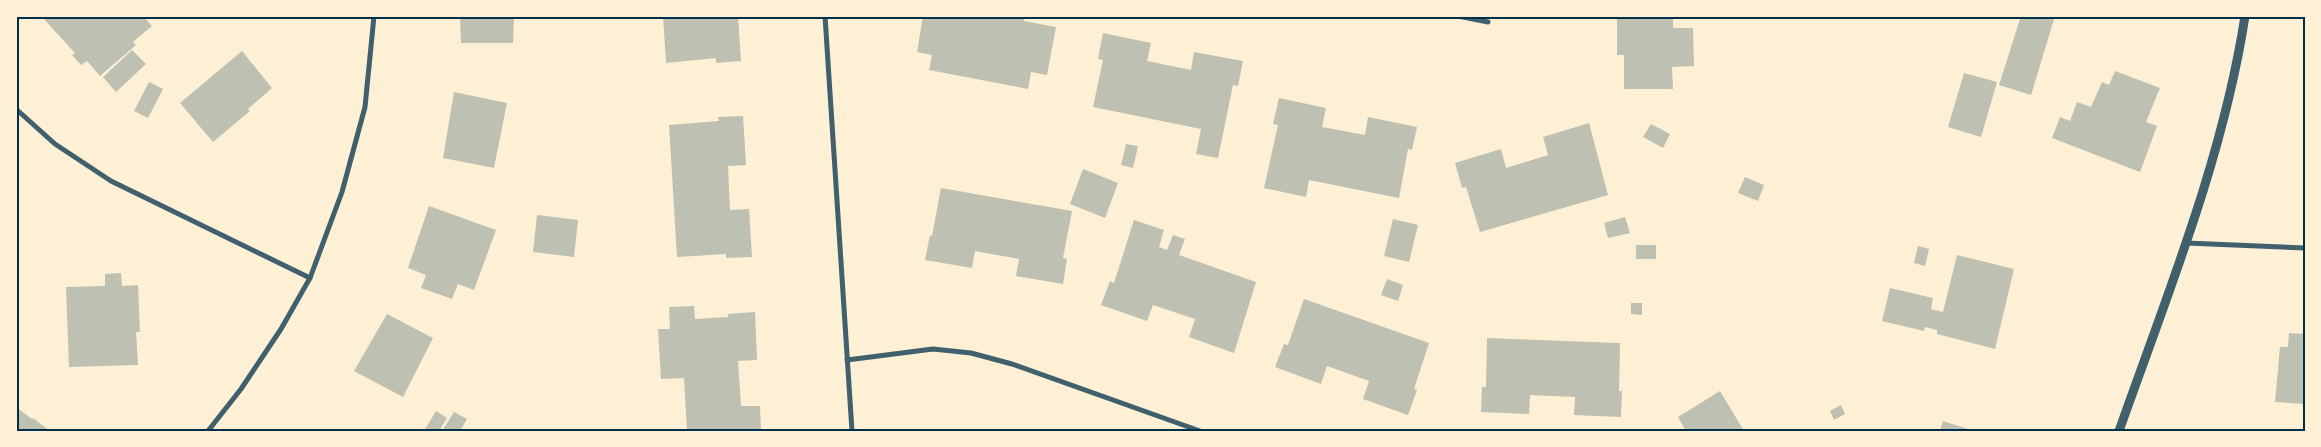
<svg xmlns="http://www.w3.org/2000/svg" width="2321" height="447" font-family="'Source Sans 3',sans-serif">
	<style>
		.building { fill: #bec0b2 }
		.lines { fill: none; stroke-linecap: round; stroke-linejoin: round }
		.minor { stroke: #3f606c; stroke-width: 5 }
		.tertiary { stroke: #3f606c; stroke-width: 9 }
		.neatline { fill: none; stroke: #003049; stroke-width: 2 }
	</style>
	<rect width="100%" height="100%" fill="#fdf0d5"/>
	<g class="building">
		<path d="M46,16H143L152,26L133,42L136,45L100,76L87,61L81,65L72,55L75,53L43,18Z"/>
		<path d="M460,16H514L513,43H461Z"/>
		<path d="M663,16H738L741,61L716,63V58L666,63Z"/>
		<path d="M923,16H1024V21L1056,27L1047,75L1031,72L1028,89L929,70L932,55L917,52Z"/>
		<path d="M1617,16H1673V28H1693L1694,66L1672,67L1673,89H1624V55H1617Z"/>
		<path d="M2021,16H2055L2031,95L1999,85Z"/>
		<path d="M1103,33L1151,43L1147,61L1191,70L1194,52L1243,61L1238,86L1233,85L1218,158L1196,154L1201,129L1093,107L1103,60L1098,59Z"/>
		<path d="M132,50L146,64L116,92L103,77Z"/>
		<path d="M242,51L272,88L248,109L250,111L213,142L180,103Z"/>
		<path d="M2115,71L2160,88L2146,122L2157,126L2140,172L2052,138L2060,117L2070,121L2077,102L2091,107L2102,82L2109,85Z"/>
		<path d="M1964,73L1997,82L1981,137L1948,127Z"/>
		<path d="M149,82L163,89L148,118L134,111Z"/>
		<path d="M454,92L507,103L494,168L443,158Z"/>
		<path d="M1279,98L1326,108L1322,127L1365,135L1368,117L1417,127L1412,150L1408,149L1399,198L1309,180L1306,197L1264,188L1278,125L1273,124Z"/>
		<path d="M743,116L746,165L728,166L730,210L749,209L752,257L726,258V254L677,257L669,125L719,121L718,117Z"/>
		<path d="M1589,123L1608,195L1480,232L1466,187L1462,188L1455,163L1501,149L1506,168L1548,155L1543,137Z"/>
		<path d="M1651,124L1670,134L1663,148L1643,137Z"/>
		<path d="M1126,144L1138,146L1133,168L1121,165Z"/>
		<path d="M1083,169L1118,183L1105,218L1070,204Z"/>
		<path d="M1745,177L1764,185L1758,201L1738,193Z"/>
		<path d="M941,188L1072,211L1063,258L1067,259L1063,284L1016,276L1019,259L975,251L972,268L925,260L930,235L932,236Z"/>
		<path d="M429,206L496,230L474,290L458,284L452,299L421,288L426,275L408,268Z"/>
		<path d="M537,215L578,220L574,257L533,252Z"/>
		<path d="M1625,217L1630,233L1608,238L1604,223Z"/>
		<path d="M1393,219L1418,225L1409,262L1384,256Z"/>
		<path d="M1134,220L1164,230L1159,247L1167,250L1173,235L1185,239L1179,255L1256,282L1234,353L1189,337L1195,319L1153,305L1147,321L1101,305L1110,281L1114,283Z"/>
		<rect x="1636" y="245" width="20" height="14"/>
		<path d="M1918,246L1929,249L1925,266L1914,263Z"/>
		<path d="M1957,255L2014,269L1995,349L1937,334V330L1925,327L1924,331L1882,321L1890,288L1933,298L1931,309L1943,312Z"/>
		<path d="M121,273L122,286L138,285L140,332H136L138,365L69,367L66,287L105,286V274Z"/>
		<path d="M1387,279L1403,285L1398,301L1381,295Z"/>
		<path d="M1304,299L1429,343L1414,389L1417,390L1408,415L1363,399L1369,381L1327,366L1321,384L1275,367L1284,344L1288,345Z"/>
		<path d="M1631,303H1642V315L1631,314Z"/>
		<path d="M694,306L695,319L728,317V314L755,312L757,360L738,361L741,406H760L761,431H687L684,378L661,379L658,329H670L669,307Z"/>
		<path d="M387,314L433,338L403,397L354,371Z"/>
		<path d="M2289,333L2305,334V404L2275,402L2280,347H2288Z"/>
		<path d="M1487,338L1620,343L1619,391H1622L1621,417L1574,415L1575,397L1530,395L1529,414L1481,412L1482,387H1486Z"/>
		<path d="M1720,391L1744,431H1686L1678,417Z"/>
		<path d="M1841,405L1845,414L1834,420L1830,411Z"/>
		<path d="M16,407L32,419L33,418L50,431H22L16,425Z"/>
		<path d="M436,411L447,418L439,431H424Z"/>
		<path d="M454,412L467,419L460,431H442Z"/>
		<path d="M1943,421L1971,430V431H1940Z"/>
	</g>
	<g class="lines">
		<g class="minor">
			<path d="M825,16L852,431"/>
			<path d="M1458,16L1488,22"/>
			<path d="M16,109L55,144L111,181L310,278"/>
			<path d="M2186,243L2305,248"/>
			<path d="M847,360L933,349L971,353L1012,364L1200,431"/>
			<path d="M208,431L241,389L281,329L310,278L342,192L365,107L374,16"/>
		</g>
		<path class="tertiary" d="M2119,431C2167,295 2223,159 2245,16"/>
	</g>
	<rect width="2321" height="447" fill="none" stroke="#fdf0d5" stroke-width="35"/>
	<rect x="18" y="18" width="2286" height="412" class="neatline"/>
</svg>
